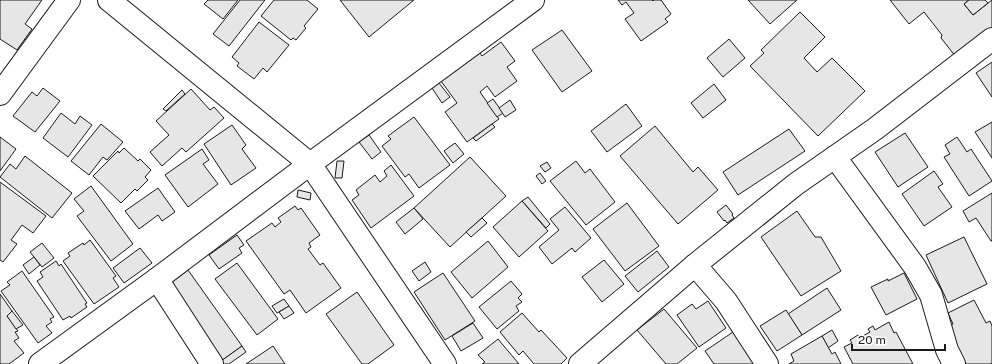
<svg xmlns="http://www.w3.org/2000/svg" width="992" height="364" font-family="'Public Sans',sans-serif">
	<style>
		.building { fill: #e6e6e6; stroke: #1a1a1a }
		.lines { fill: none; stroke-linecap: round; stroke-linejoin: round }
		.street-casing { stroke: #1a1a1a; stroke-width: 24 }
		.street { stroke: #fff; stroke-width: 22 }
	</style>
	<rect width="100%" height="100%" fill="#fff"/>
	<g class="building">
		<path d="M0,0H42L25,24L32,29L17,50L0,39Z"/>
		<path d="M208,0H238L223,19L204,4Z"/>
		<path d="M240,0H265L229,46L213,34Z"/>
		<path d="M274,0H307L318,9L304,26L306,28L296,40L293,38L291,40L261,16Z"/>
		<path d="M340,0H414L369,37Z"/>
		<path d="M618,0H652L653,1L654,0H661L671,14L665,19L668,22L641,41L625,19L634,13L626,2L622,5Z"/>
		<path d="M748,0H797L770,24Z"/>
		<path d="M890,0H969L964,4L973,15L992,0V30L956,57L941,38L942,35L924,12L909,24Z"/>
		<path d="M969,0H985L988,3L973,15L964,4Z"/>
		<path d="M800,12L825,37L804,58L817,72L832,58L865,91L818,136L750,66L764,53L761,50Z"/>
		<path d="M259,22L289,45L267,72L263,68L254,79L237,66L239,63L232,57Z"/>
		<path d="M562,30L592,71L562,92L532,50Z"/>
		<path d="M729,39L745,58L723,77L707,58Z"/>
		<path d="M501,42L515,61L507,67L517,81L495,97L487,86L480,92L499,119L467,142L445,112L457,103L441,81L480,53L482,56Z"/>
		<path d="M992,62V97L976,73Z"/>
		<path d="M439,83L450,97L442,103L432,88Z"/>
		<path d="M714,84L726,100L703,118L691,103Z"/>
		<path d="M43,88L60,101L35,132L13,116L32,92L37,96Z"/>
		<path d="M191,89L210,110L214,107L224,118L186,152L182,148L162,166L150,152L169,135L156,121Z"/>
		<path d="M182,90L185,94L166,111L163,109Z"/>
		<path d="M493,99L503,113L497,117L487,103Z"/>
		<path d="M510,100L516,110L505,117L499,108Z"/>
		<path d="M626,104L642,126L607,152L591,131Z"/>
		<path d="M61,113L75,124L80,116L92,125L68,157L43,138Z"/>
		<path d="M414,117L450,165L419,188L409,174L405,177L382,146L391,139L388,136Z"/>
		<path d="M992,122V158L975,132Z"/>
		<path d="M101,124L123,142L107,160L103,157L89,175L71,161Z"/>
		<path d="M492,124L495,127L476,141L473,138Z"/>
		<path d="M232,125L246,145L242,149L256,168L231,185L204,144Z"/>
		<path d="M655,126L693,172L698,167L718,190L678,224L620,156Z"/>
		<path d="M789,129L805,151L738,195L723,172Z"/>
		<path d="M905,133L928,167L898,187L875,152Z"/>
		<path d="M369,135L381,152L372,159L359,142Z"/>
		<path d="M0,137L16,149L0,171Z"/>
		<path d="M957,137L967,152L971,149L992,181L969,196L944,157L950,154L945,145Z"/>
		<path d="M455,143L464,154L453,163L444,151Z"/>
		<path d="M124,148L138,161L140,159L151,170L145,177L148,180L137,191L135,189L121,203L93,176L118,151L119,153Z"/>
		<path d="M202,149L209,160L203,164L218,184L188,207L165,175Z"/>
		<path d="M25,156L72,193L52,218L0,177L10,164L16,169Z"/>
		<path d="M470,157L506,196L450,247L414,208Z"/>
		<path d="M337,161H344L342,178H335Z"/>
		<path d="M576,161L585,173L590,169L615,202L586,225L550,181Z"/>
		<path d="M547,162L551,168L545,172L540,166Z"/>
		<path d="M391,165L414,196L371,228L352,200L359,195L356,190L375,175L380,182L387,176L384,171Z"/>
		<path d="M934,171L943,184L938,187L952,207L924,226L902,194Z"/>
		<path d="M540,173L546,181L542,184L536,176Z"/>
		<path d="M0,182L46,216L33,233L22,225L11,240L17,244L3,262L0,260Z"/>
		<path d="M91,186L133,244L111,261L77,216L84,211L74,199Z"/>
		<path d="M158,188L175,212L162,221L158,215L139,229L125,211Z"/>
		<path d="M298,190L311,193L310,200L297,197Z"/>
		<path d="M992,193V241H991L976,218L969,222L963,211Z"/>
		<path d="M528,197L550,224L546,228L522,201Z"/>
		<path d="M522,201L548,231L519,257L493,227Z"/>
		<path d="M627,203L659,246L625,271L593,229Z"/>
		<path d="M726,205L733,214L732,215L734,218L727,223L725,220L724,221L717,212Z"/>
		<path d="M295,206L298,210L301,208L320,235L309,243L311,247L308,249L320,265L323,263L341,288L306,313L290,290L284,294L246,241L272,223L275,227L281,222L278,218Z"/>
		<path d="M565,207L591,238L575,252L572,248L552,264L539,247L559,230L550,219Z"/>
		<path d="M414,208L423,219L405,234L396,222Z"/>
		<path d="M797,211L815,237H821L841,271L801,296L761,237Z"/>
		<path d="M482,218L487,223L471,237L466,232Z"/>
		<path d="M237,235L244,245L239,248L242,253L219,269L209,255Z"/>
		<path d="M964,237L987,284L948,303L926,255Z"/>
		<path d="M90,240L116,276L113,278L119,287L94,304L63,261L70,256L68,253L83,243L84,245Z"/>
		<path d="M488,241L508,267L472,298L451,272Z"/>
		<path d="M42,243L54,258L42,267L30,252Z"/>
		<path d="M140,248L152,263L124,283L113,268Z"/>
		<path d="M657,251L669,267L638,292L625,276Z"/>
		<path d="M34,257L40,265L29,274L23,265Z"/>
		<path d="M604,260L624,284L602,302L582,277Z"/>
		<path d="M56,261L59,266L61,264L87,303L85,304L87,307L71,318L70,316L63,320L37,281L43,277L40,272Z"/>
		<path d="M425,262L431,272L419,281L412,271Z"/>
		<path d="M237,263L278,319L257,335L215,279Z"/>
		<path d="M188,270L242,346L221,361L167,286Z"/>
		<path d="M22,271L54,317L50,319L52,322L46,326L52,333L38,343L1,291L10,285L7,282Z"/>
		<path d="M443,273L475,321L445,340L414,292Z"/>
		<path d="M904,273L917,299L886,315L871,287L888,279V281Z"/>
		<path d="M511,281L522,294L518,298L522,302L516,306L519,311L497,329L479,307Z"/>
		<path d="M827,288L841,310L802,335L788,314Z"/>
		<path d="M357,292L394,345L368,364H362L326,314Z"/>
		<path d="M0,294L12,311L7,316L18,331L15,332L19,338L14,341L24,353L9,364H0Z"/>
		<path d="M284,299L289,306L277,313L272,306Z"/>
		<path d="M974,300L986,323L990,321L992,326V363L990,364H966L947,327L953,324L948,313Z"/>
		<path d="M708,301L726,328L699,347L677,315L692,304L696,309Z"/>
		<path d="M289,306L294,313L284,319L279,312Z"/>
		<path d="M664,309L697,348L677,364H666L637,330Z"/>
		<path d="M786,310L802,335L777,351L760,326Z"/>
		<path d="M12,311L23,325L16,329L7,316Z"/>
		<path d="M522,313L539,332L541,330L567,358L561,364H534L523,351L519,355L500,332Z"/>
		<path d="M889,322L894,333L896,332L913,364H853L844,347L852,343L850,340L858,335L859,338L870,332L868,329L873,326L875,330Z"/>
		<path d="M473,323L483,338L461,351L452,336Z"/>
		<path d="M832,330L838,341L828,348L822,336Z"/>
		<path d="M733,332L755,364H714L705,351Z"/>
		<path d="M822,336L832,354L835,352L841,364H789L794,361L791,354Z"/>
		<path d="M498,339L519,364H482L485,362L478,355Z"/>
		<path d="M242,346L246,352L229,364H223L221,361Z"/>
		<path d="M273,346L285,364H246Z"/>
	</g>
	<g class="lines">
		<defs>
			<g id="street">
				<path d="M109,0L310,164L445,364"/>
				<path d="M0,94L69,0"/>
				<path d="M835,157L915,267L931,295L947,350L954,364"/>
				<path d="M695,265L726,301L767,364"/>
				<path d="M157,279L212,364"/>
				<path d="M40,364L157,279L310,164L533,0"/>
				<path d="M580,364L695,265L796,184L875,129L992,39"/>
			</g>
		</defs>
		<use href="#street" class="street-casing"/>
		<use href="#street" class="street"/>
	</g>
	<path d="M852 344v6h93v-6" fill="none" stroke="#1a1a1a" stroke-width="2"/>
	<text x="858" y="344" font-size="12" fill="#1a1a1a" stroke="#ffffff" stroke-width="3" paint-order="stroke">20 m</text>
</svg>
